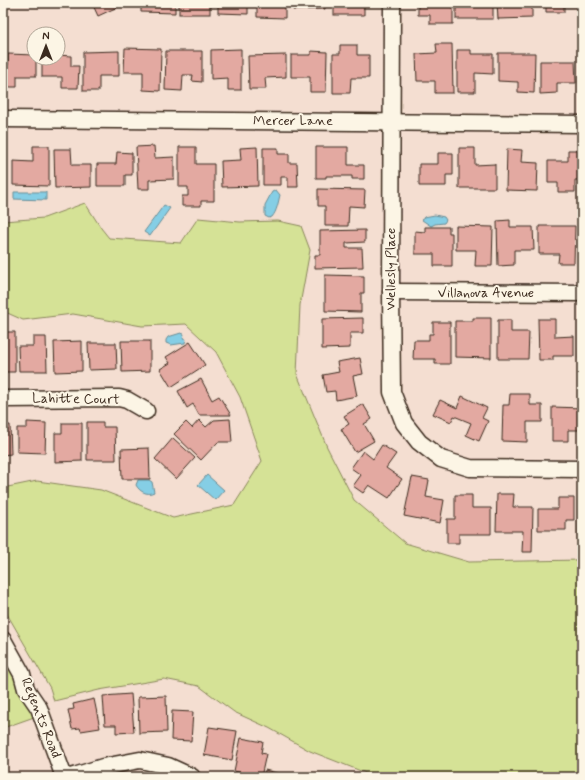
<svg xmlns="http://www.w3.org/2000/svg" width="585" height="780" font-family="Mynerve,sans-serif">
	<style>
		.green { fill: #d5e296; stroke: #88865a }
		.water { fill: #85cee5; stroke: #678c95 }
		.building { fill: #e3a9a1; stroke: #3b2a1e }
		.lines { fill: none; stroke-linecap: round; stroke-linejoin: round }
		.minor-casing { stroke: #3b2a1e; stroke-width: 19 }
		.minor { stroke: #fcf5e5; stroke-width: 16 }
		.labels { text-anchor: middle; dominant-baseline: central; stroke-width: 4; stroke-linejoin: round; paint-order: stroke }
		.street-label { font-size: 14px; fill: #3b2a1e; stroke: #fcf5e5 }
	</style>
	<rect width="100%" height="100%" fill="#f4ded1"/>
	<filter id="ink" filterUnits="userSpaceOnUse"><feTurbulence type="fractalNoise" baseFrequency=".025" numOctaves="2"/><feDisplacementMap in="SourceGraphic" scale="8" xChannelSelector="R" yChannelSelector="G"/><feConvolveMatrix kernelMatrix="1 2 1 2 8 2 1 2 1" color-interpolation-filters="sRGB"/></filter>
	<g filter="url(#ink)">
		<g class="green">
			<path d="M85,203L101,228L109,238L181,243L198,218L240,222L278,221L301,226L310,250L300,305L297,374L327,447L354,500L405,543L469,562L582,560V777H376L310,751L269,728L234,712L199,686L164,679L99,690L54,701L50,688L3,607V488L37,481L101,490L173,518L234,505L262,461L240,397L216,352L186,324L142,326L73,314L23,320L3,311V221L44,218Z"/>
			<path d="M3,656L14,674L34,717L3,728Z"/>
		</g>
		<g class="water">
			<path d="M276,190L280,195C278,203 277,211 272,217L269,218L265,216V205L272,192Z"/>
			<path d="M14,192H46V200L14,199Z"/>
			<path d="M164,205L170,208L150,236L144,232Z"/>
			<path d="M435,215L444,217L446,220L444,223L435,224L431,226L422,220L424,217Z"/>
			<path d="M181,333L184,334L183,338L186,339L185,343L171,345L166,343V340L168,337Z"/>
			<path d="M207,475L224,490L215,500L198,485Z"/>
			<path d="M138,480H149L152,482L154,492C147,496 139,491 136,485Z"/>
		</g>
		<g class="building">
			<path d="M92,3H123L124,4L98,16Z"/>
			<path d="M141,3H175V13L141,12Z"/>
			<rect x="179" y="3" width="31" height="11"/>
			<path d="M218,3H248V14L218,13Z"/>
			<path d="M257,3H285V18L257,17Z"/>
			<path d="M293,3H325V9L293,10Z"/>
			<rect x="334" y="3" width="30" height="12"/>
			<path d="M418,3H453V24H430V15H418Z"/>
			<rect x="456" y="3" width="37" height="16"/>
			<path d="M497,3H532V18L498,19Z"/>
			<path d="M546,3H577V6H564V12H546Z"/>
			<path d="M436,44H452L453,93H435V81H417L416,54L437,53Z"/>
			<path d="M340,45H357V55H369V78H351L350,93H333V54H340Z"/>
			<path d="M125,48L161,49L160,91L143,90V72H124Z"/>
			<path d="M241,49V90H228V78L211,79V50Z"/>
			<path d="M457,50H471V54H493V74L475,73V92H457Z"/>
			<path d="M119,51V76H99V91H83V52Z"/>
			<path d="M166,51H202V82L192,81L193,75H183L182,91L165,90Z"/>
			<path d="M311,51L327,52L326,92H310V77H291V55H311Z"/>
			<path d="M498,53H535L534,93L518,92V82L498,81Z"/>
			<path d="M8,54L34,55V58H36V76H17V87H3V65H8Z"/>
			<path d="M58,55L71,56V66H79L78,88H62V77H42V58H58Z"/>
			<path d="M286,55V77L265,78L266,89H249L248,56Z"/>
			<path d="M540,61H575L576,83H557V93L540,94Z"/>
			<path d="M581,61H582V94H580Z"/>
			<path d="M3,146H6L7,180H3Z"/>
			<path d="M33,146H49V186L13,185V161L33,162Z"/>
			<path d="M154,146L155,158L174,157V179L149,180V189H138L136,147Z"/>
			<path d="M179,147H196V164H214V201H201V206H182V196H188V187H179Z"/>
			<path d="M257,147L258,186L222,187L221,161L241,160L240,148Z"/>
			<path d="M316,147H348V165H364V179H352V176H326V178H316Z"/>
			<path d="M263,148H278V154H289V163H297L298,187H288V177H281V185H263Z"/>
			<path d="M459,148H475V165L495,164V188H459Z"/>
			<path d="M54,149H71L72,165H91V187L55,188Z"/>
			<path d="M507,149L522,150L521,162L538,163L537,191L506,190Z"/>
			<path d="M568,150H582V180H575V192H558V183H548V161H568Z"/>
			<path d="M117,152L132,153V175H125V186H97V164H116Z"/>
			<path d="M438,153H453V175H446V186H419V164H438Z"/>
			<path d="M318,189L365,190L364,207L349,206L348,226H325V206H318Z"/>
			<path d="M510,220V227H533L534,250H514V265L498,266L497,221Z"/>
			<path d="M456,226L493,227L492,266H475L476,250H456Z"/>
			<path d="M539,226H575L574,263H558L559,254H539Z"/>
			<path d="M425,227H449V233H452V266H434V254H415V231L425,232Z"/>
			<path d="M581,227H582V266H580Z"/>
			<path d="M365,230V242L346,243V248H362L363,267L315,268V255H320V231Z"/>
			<path d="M325,275L364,276V293H361V312L325,311Z"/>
			<path d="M363,318V333H350V348L322,349V319Z"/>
			<path d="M473,318H491V358L455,357V321H473Z"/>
			<path d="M538,319H555V337L574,336V356H553V360H539Z"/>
			<path d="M498,320H511V332H529L528,359H498Z"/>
			<path d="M433,322H450V364H435V359H413L414,340H429V334H433Z"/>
			<path d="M6,332H15V372H3V336Z"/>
			<path d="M580,334H582V359H579Z"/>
			<path d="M33,337H46L47,371H19L18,346H33Z"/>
			<path d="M82,341V371L55,372L54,342Z"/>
			<path d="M121,341H150V371L122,372Z"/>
			<path d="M190,342L205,365L171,387L160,369L170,363L166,357Z"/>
			<path d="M88,343H116L117,369L89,370Z"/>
			<path d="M360,358L363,374L353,376L357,396L336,400L335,391L326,392L323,375L339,372L337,362Z"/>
			<path d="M201,379L212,400L219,396L231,415H199L193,404L187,408L178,391Z"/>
			<path d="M510,394H530V405H542V422H527V442L502,441L503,405H509Z"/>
			<path d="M462,396L487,408L482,418L488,421L479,441L466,435L471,423L454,416L451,422L433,414L440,400L457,408Z"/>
			<path d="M363,404L372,419L364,424L374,441L355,452L341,429L349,424L344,416Z"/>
			<path d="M552,407L582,408V430H568V441H552Z"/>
			<path d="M230,419L232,442H218L201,460L174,434L186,422L192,428L199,420L206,427L214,420Z"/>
			<path d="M27,422L46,423L45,453L17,452V428H27Z"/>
			<path d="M87,422H103V427H115L116,460H87Z"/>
			<path d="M62,423H82V461L55,462V433H62Z"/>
			<path d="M3,425H10L11,454L3,455Z"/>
			<path d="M173,438L195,458L176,479L155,459Z"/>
			<path d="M382,445L396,454L386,468L402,479L389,498L369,485L363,493L353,486L361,475L351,468L363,451L373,459Z"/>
			<path d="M149,448L150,479H122L121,449Z"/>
			<path d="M412,477L429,480L426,497L444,500L440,523L404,516Z"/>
			<path d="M497,494H514L513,507H533L532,552H522L523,531H496Z"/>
			<path d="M455,495H472V508H491V534H459V543H447V519H455Z"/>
			<path d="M558,498H574V520H566V530H538V509H558Z"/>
			<path d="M579,510H582V553H578Z"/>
			<path d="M131,694L134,732L116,733V725H105L103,696Z"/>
			<path d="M166,696L167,732L139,733L138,697Z"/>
			<path d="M94,699L100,728L81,731L80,728L72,729L68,710L74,709L73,704Z"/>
			<path d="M172,711L193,712L191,741L171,740Z"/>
			<path d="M209,727L237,731L232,760L204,755Z"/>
			<path d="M241,738L263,742L261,753L266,754L261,777L234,771Z"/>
			<path d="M265,770L292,777H264Z"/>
		</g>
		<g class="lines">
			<defs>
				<g id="minor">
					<path d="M392,3L391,292L392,392L404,423L419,442L441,459L470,468L582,469"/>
					<path d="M3,119L582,124"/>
					<path d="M391,292L582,293"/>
					<path d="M3,399L119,398L127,400L146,411"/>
					<path d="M3,640L22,674L26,689L39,708L64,777"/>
					<path d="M71,777L103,767L140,760L168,766L192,777"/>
				</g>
			</defs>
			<use href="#minor" class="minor-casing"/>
			<use href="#minor" class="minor"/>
		</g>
	</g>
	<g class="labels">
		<g class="street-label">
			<text x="293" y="121">Mercer Lane</text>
			<text transform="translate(391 269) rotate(-90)">Wellesly Place</text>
			<text x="486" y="293">Villanova Avenue</text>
			<text transform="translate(76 399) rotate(1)">Lahitte Court</text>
			<text transform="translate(41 718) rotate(68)">Regents Road</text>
		</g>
	</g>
	<rect width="585" height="780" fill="none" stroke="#fcf5e5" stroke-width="16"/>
	<rect x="8" y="8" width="569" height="764" fill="none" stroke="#3b2a1e" stroke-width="1.5" filter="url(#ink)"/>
	<g transform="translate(46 46)"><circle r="19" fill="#fcf5e5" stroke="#afa495"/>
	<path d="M0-3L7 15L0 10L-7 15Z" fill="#3b2a1e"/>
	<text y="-6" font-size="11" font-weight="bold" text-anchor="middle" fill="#3b2a1e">N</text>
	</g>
</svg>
